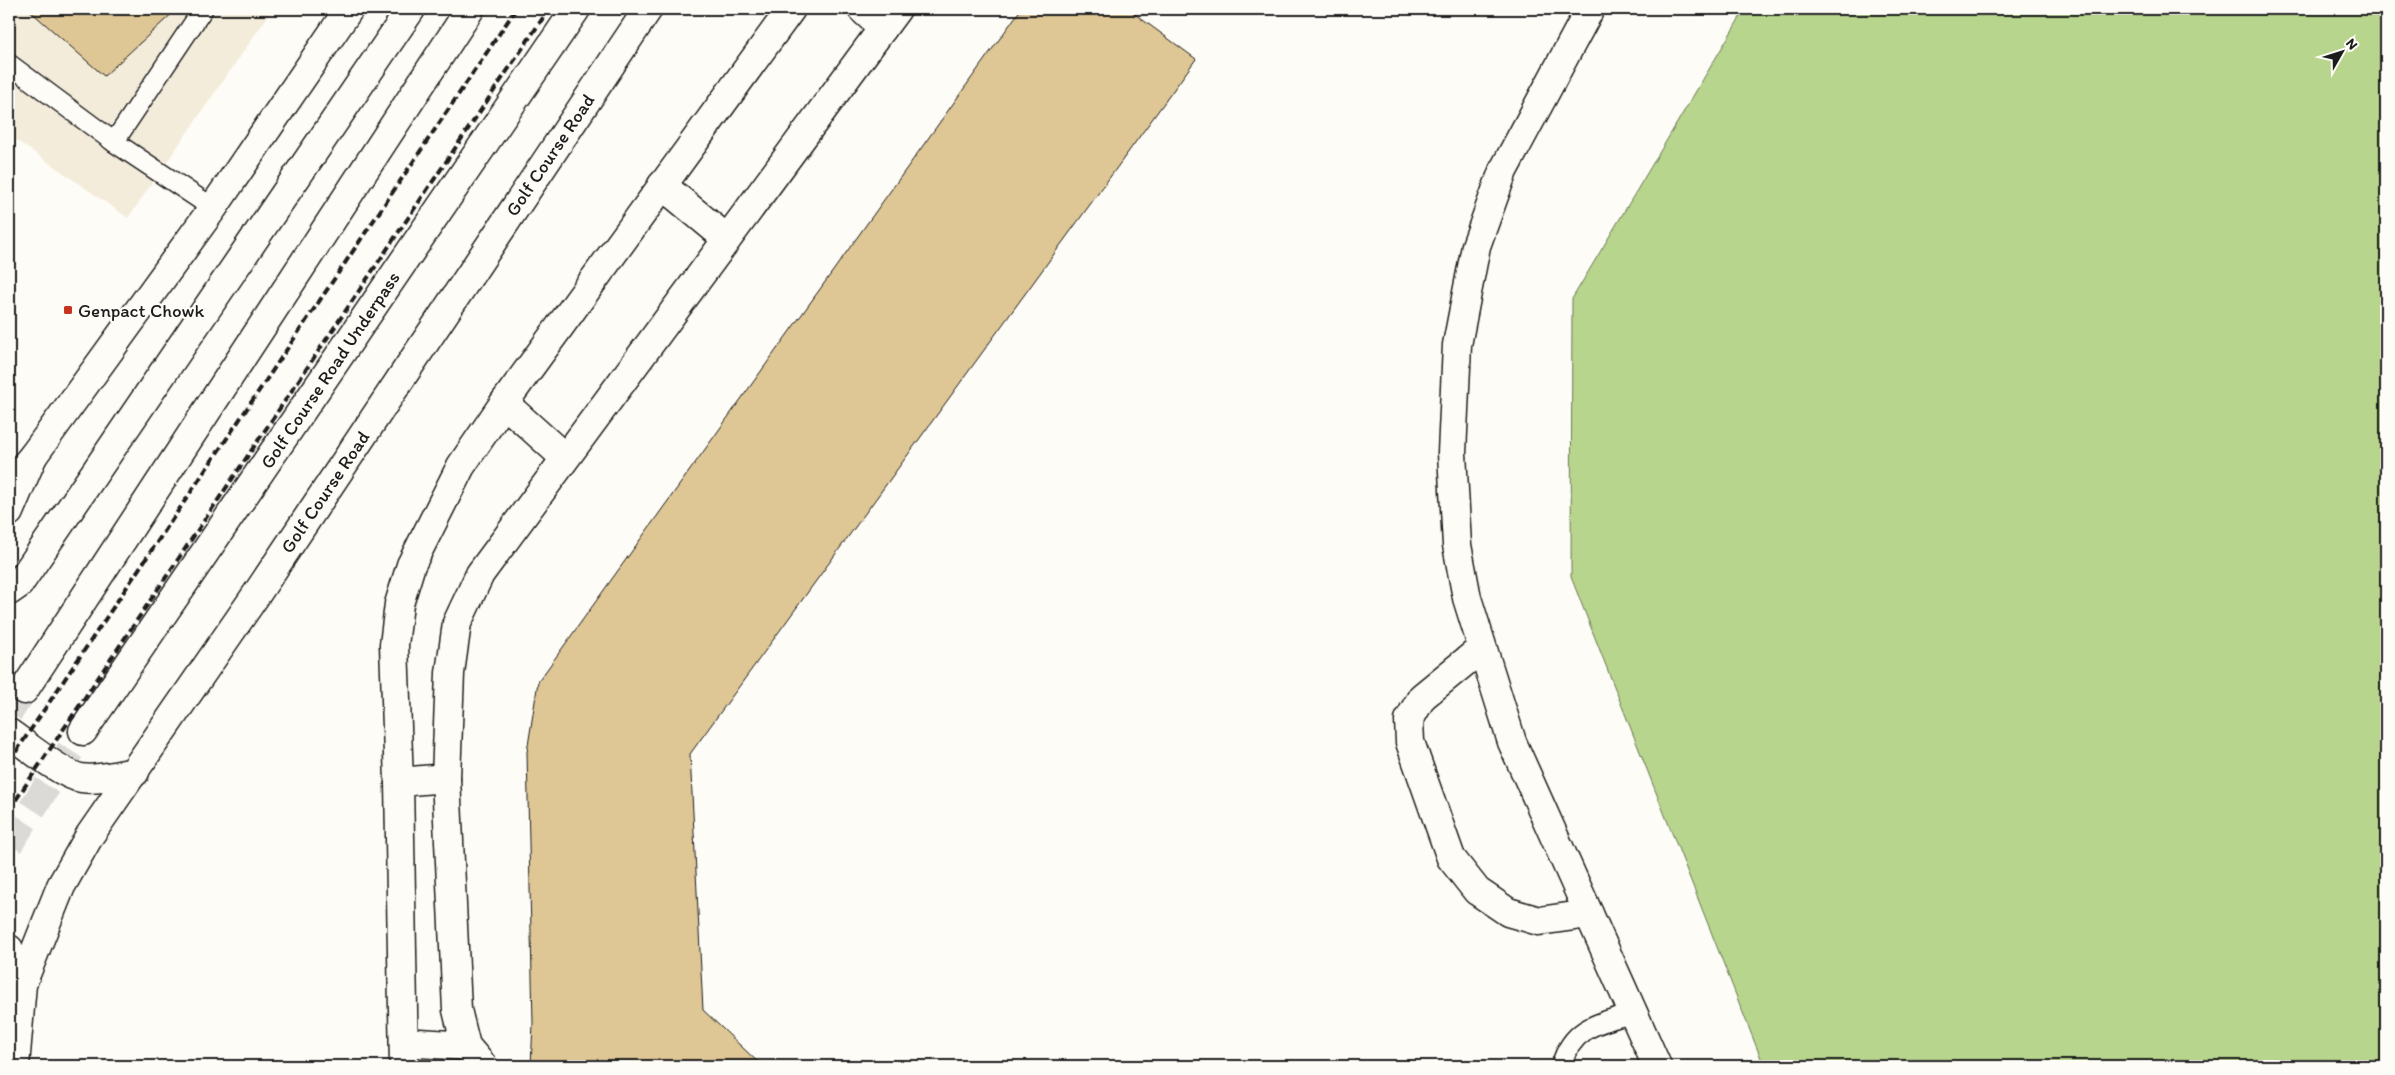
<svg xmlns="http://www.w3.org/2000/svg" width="2395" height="1075" font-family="Itim,sans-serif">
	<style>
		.built { fill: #f4ecda }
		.green { fill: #b7d58d; stroke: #6a7854 }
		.building { fill: #dec695; stroke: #1c1c1c }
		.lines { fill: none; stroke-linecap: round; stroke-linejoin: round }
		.secondary-tunnel { stroke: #dbdad6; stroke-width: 28; stroke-dasharray: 28 14; stroke-linecap: butt }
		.service-casing { stroke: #1c1c1c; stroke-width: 22 }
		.minor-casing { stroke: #1c1c1c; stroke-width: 31 }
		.tertiary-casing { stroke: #1c1c1c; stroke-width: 31 }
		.secondary-casing { stroke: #1c1c1c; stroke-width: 31 }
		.service { stroke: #fdfcf7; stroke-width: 19 }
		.minor { stroke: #fdfcf7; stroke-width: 28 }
		.tertiary { stroke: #fdfcf7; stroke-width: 28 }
		.secondary { stroke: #fdfcf7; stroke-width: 28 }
		.rail { stroke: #1c1c1c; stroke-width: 4; stroke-dasharray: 8 4; stroke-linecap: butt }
		.poi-dot { fill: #c8321e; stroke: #fdfcf7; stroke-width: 2 }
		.labels { text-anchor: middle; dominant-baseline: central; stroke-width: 4.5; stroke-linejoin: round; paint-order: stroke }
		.street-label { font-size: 19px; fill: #1c1c1c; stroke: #fdfcf7 }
		.poi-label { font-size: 19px; fill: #1c1c1c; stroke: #fdfcf7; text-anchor: start }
	</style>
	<rect width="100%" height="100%" fill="#fdfcf7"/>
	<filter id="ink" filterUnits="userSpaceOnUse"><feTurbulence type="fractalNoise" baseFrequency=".02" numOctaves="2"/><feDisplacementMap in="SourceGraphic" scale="10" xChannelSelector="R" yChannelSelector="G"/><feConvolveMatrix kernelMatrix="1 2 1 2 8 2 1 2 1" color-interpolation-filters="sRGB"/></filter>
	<g filter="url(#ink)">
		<path class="built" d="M9,9H273L128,218L9,135Z"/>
		<path class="green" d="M1745,9H2386V1066H1764L1571,577L1572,299Z"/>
		<g class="building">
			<path d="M28,9H177L104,76Z"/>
			<path d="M1021,9H1128L1196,59L690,754L703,1010L762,1066H531L533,1023L527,752L538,682Z"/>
		</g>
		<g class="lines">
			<g class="secondary-tunnel">
				<path d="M9,712L24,690"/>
				<path d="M9,844L83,731"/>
			</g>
			<defs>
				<g id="service">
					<path d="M203,9L114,142L213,208"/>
					<path d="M9,64L114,142"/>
					<path d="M1561,1066C1572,1027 1598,1023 1633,1013"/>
				</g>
				<g id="minor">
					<path d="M862,9L883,28"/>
					<path d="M1590,9L1503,171L1476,246L1457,345L1452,453L1457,545L1467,598L1512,742L1657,1066"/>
					<path d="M662,185L727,239"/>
					<path d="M504,403L565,458"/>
					<path d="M1482,648L1422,697L1409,720L1410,742L1451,858L1477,891L1508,912L1539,921L1589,914"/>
					<path d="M399,782L446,778"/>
					<path d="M404,1042L466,1046"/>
					<path d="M404,1066L399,782L394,645L399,604L411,565L461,466L504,403L791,9"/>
					<path d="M483,1066L466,1046L457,1010L446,778L450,673L457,623L480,574L897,9"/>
				</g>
				<g id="tertiary">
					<path d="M9,512L33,456L213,208L349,9"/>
					<path d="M9,733C25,744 62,775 81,778C98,781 118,775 135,772"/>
					<path d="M22,984L61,886L90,835L256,595L648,9"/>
				</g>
				<g id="secondary">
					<path d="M9,484L33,456"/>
					<path d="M9,591L19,584L411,9"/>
					<path d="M24,690L470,9"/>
					<path d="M83,731L576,9"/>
					<path d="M9,949L22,984L15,1066"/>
				</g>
			</defs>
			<use href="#service" class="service-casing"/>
			<use href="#minor" class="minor-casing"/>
			<use href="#tertiary" class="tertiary-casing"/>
			<use href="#secondary" class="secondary-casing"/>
			<use href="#service" class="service"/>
			<use href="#minor" class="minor"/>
			<use href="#tertiary" class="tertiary"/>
			<use href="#secondary" class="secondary"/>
			<g class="rail">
				<path d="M9,762L516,9"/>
				<path d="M9,810L549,9"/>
			</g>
		</g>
	</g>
	<rect class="poi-dot" x="63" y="305" width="10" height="10" rx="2.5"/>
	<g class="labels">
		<g class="street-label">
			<text transform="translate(550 155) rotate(-56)">Golf Course Road</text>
			<text transform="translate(330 370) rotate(-56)">Golf Course Road Underpass</text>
			<text transform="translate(325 492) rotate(-56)">Golf Course Road</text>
		</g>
		<g class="poi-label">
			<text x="78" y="310">Genpact Chowk</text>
		</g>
	</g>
	<rect width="2395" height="1075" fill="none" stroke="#fdfcf7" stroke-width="30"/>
	<rect x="15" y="15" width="2365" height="1045" fill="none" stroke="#1c1c1c" stroke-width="2" filter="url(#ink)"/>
	<g transform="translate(2342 52) rotate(51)" stroke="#fdfcf7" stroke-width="4" paint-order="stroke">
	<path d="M0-4L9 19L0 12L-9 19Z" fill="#1c1c1c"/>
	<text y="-8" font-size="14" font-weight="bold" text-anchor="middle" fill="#1c1c1c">N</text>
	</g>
</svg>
